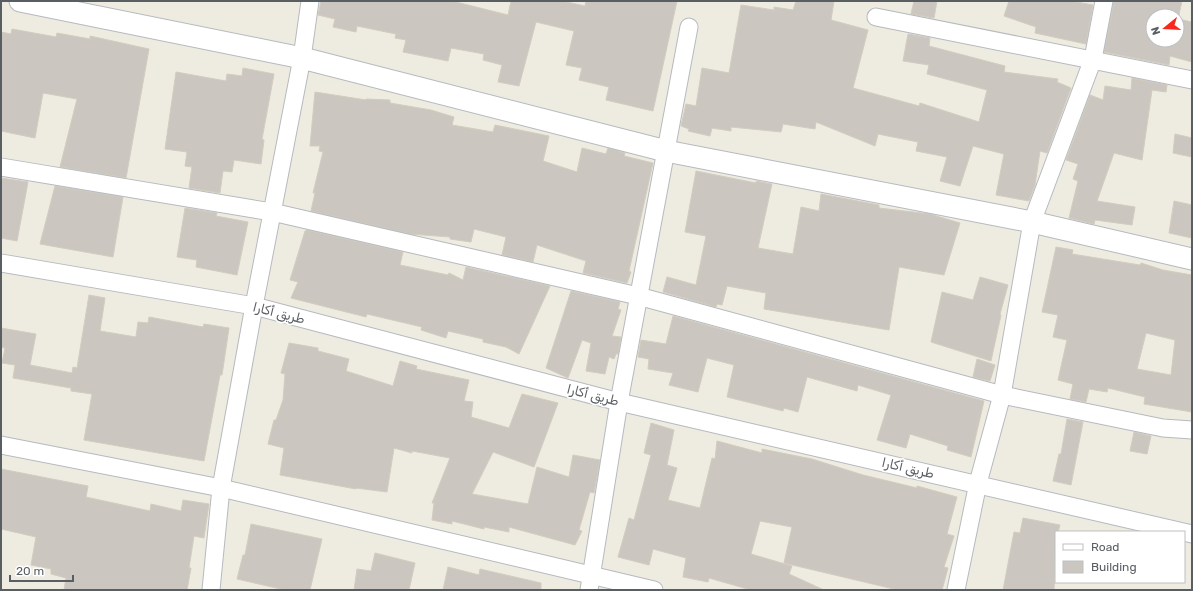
<svg xmlns="http://www.w3.org/2000/svg" width="1193" height="591" font-family="Rubik,'Noto Naskh Arabic',sans-serif">
	<style>
		.building { fill: #cbc7c0; stroke: #d3ccbf; fill-rule: evenodd }
		.lines { fill: none; stroke-linecap: round; stroke-linejoin: round }
		.minor-casing { stroke: #b6babf; stroke-width: 19 }
		.tertiary-casing { stroke: #b6babf; stroke-width: 23 }
		.minor { stroke: #fff; stroke-width: 17 }
		.tertiary { stroke: #fff; stroke-width: 21 }
		.labels { text-anchor: middle; dominant-baseline: central; stroke-width: 3.5; stroke-linejoin: round; paint-order: stroke }
		.street-label { font-size: 13px; fill: #595e63; stroke: #fff }
	</style>
	<rect width="100%" height="100%" fill="#eeebe1"/>
	<g class="building">
		<path d="M321,1H452L508,15L511,1H562L585,6L586,1H677L653,111L606,100L609,87L579,80L582,68L566,65L574,31L536,22L519,86L498,82L502,65L483,60L484,54L451,48L448,61L403,52L406,40L395,38L396,34L357,26L356,32L333,27L335,19L318,15Z"/>
		<path d="M796,1H834L831,20L868,30L853,88L919,106L920,103L979,122L987,90L927,74L929,65L903,61L908,34L930,38L929,46L1005,66L1004,72L1058,79L1057,82L1071,88L1047,153L1040,151L1035,185L1029,201L996,195L1004,154L973,146L960,186L940,181L947,157L916,151L918,142L878,134L875,146L816,122L815,129L783,124L781,132L731,127V131L712,128L710,136L688,131L689,129L681,126L686,104L696,106L702,68L729,73L741,5L774,10V7L793,10Z"/>
		<path d="M914,1H937L934,18L911,14Z"/>
		<path d="M1009,1H1071L1093,5L1086,44L1035,33L1036,27L1004,16Z"/>
		<path d="M1114,1H1182L1178,19L1192,22V62L1170,56L1169,65L1104,52ZM1153,16H1177V40H1153Z"/>
		<path d="M12,29L56,37L57,33L90,39V36L149,49L126,178L60,167L77,99L43,93L35,138L1,131V32L11,34Z"/>
		<path d="M243,68L274,74L262,139L264,140L261,164L234,160L232,172L223,171L220,193L189,188L192,167L185,166L187,152L165,149L176,72L226,81L227,74L242,76Z"/>
		<path d="M1132,78L1167,85L1166,92L1152,90L1142,160L1114,153L1097,201L1135,207L1132,225L1095,220L1094,224L1069,218L1078,181L1073,179L1078,164L1066,160L1090,95L1103,100L1105,86L1131,90Z"/>
		<path d="M315,92L366,100V99L390,100V103L431,110L454,117L452,125L493,132L495,125L549,136L543,161L577,172L582,148L606,154L608,148L625,153L624,156L653,163L629,271L631,272L627,283L583,273L586,261L537,245L533,262L502,255L506,237L474,229L471,242L450,239V237L410,234L311,211L315,193H313L323,152L319,151L320,146H310Z"/>
		<path d="M1175,134L1192,138V157L1173,153Z"/>
		<path d="M696,171L756,183V181L772,184L758,248L793,254L801,207L819,211L821,194L879,205V208L930,214L960,223L944,275L899,267L889,330L764,309L766,293L727,286L722,305L717,304L716,307L663,292L667,277L696,285L706,236L685,232Z"/>
		<path d="M1,178L28,182L17,241L1,238Z"/>
		<path d="M55,186L123,197L113,257L40,244Z"/>
		<path d="M1174,201L1192,205V238L1169,233Z"/>
		<path d="M185,208L217,213L216,216L248,222L237,275L196,267L197,260L177,257Z"/>
		<path d="M307,230L403,252L400,265L448,275L449,273L463,280L466,267L550,286L519,354L506,347L483,342V339L448,331L446,338L421,330L422,327L367,314L366,317L291,298L298,282L290,280L305,231Z"/>
		<path d="M1056,247L1073,250L1072,254L1140,265L1141,263L1163,270L1192,275V412L1144,404L1145,397L1108,388L1107,392L1089,389L1086,402L1070,399L1073,384L1058,380L1067,340L1053,337L1058,315L1042,312ZM1146,333L1175,340L1171,375L1137,369Z"/>
		<path d="M980,277L1008,285L1000,314L1001,315L991,361L931,342L942,292L973,300Z"/>
		<path d="M571,291L620,302L618,309L621,310L612,336L621,337L618,354H616L614,359L609,357L605,374L586,371L591,343L582,340L568,378L546,368Z"/>
		<path d="M89,295L105,298L100,331L136,337L138,322L148,323L149,317L203,327L204,324L229,328L222,375H220L204,461L84,440L92,394L71,391V388L13,378L15,365L2,363L5,348L1,347V328L36,334L30,365L72,373L73,367L77,368Z"/>
		<path d="M673,316L984,401L971,457L947,450L948,446L910,434L906,448L877,440L891,395L858,385L857,391L807,377L798,412L784,408L783,411L727,397L734,365L707,358L698,392L669,385L673,373L648,369L649,359L638,357L641,340L666,344Z"/>
		<path d="M289,343L318,348V351L349,359L346,371L393,386L400,361L417,366L416,369L469,380L464,401L473,402L471,417L509,428L522,394L558,403L534,467L493,452L472,494L528,504L537,467L569,477L573,455L600,460L594,493L590,492L579,530L582,531L575,545L509,527V532L484,527V529L452,521V524L432,520L434,503H432L450,458L412,451V453L394,448L387,492L356,488V489L280,475L284,448L268,444L274,420H276L283,400L285,374L281,373Z"/>
		<path d="M977,359L995,365L990,381L973,377Z"/>
		<path d="M1067,419L1083,422L1071,485L1053,481L1059,454H1061Z"/>
		<path d="M651,423L674,430L667,465L677,468L668,500L700,508L712,458L715,459L717,441L762,453V449L812,459L863,475L917,488V486L957,497L947,534L954,536L944,567L948,568L942,590H898L784,563L792,527L760,521L751,554L792,566L789,574L824,590H751L709,578L708,582L683,577L686,558L653,549L649,565L618,557L629,518L634,520L651,455L644,453Z"/>
		<path d="M1134,432L1151,436L1147,454L1130,451Z"/>
		<path d="M1,469L88,486L86,497L150,511L151,504L181,511L183,500L209,504L204,538L194,536L189,568H191L187,590H64L66,578L51,574V569L31,565L36,537L1,529Z"/>
		<path d="M1023,518L1060,525L1058,532H1056L1054,590H1003L1014,532L1020,533Z"/>
		<path d="M251,524L322,539L310,590H285L237,579L243,555H245Z"/>
		<path d="M375,553L415,563L409,590H354L357,569L371,571Z"/>
		<path d="M448,567L479,575L480,569L541,583V590H443Z"/>
	</g>
	<g class="lines">
		<defs>
			<g id="minor">
				<path d="M876,17L1192,80"/>
				<path d="M1,167L272,212L638,296L1002,395L1163,428L1192,430"/>
				<path d="M1,263L254,306L619,402L1192,534"/>
				<path d="M1,445L221,488L654,590"/>
				<path d="M211,590L221,488L254,306L302,58L310,1"/>
				<path d="M589,590L619,402L689,27"/>
				<path d="M956,590L978,483L1002,395L1032,222L1093,59L1104,1"/>
			</g>
			<path id="tertiary" d="M20,1L302,58L666,151L1032,222L1192,259"/>
		</defs>
		<use href="#minor" class="minor-casing"/>
		<use href="#tertiary" class="tertiary-casing"/>
		<use href="#minor" class="minor"/>
		<use href="#tertiary" class="tertiary"/>
	</g>
	<g class="labels">
		<g class="street-label">
			<text transform="translate(279 313) rotate(14)">طريق أكارا</text>
			<text transform="translate(593 395) rotate(14)">طريق أكارا</text>
			<text transform="translate(908 468) rotate(13)">طريق أكارا</text>
		</g>
	</g>
	<rect width="1193" height="591" fill="none" stroke="#595e63" stroke-width="4"/>
	<rect x="1055" y="531" width="130" height="52" fill="#ffffff" stroke="#bdbfc1"/>
	<rect x="1063" y="544" width="20" height="6" fill="#ffffff" stroke="#bdbfc1"/>
	<text x="1091" y="551" font-size="12" fill="#595e63">Road</text>
	<rect x="1063" y="561" width="20" height="12" fill="#cbc7c0" stroke="#bdbfc1"/>
	<text x="1091" y="571" font-size="12" fill="#595e63">Building</text>
	<g transform="translate(1165 28) rotate(252)"><circle r="19" fill="#ffffff" stroke="#bdbfc1"/>
	<path d="M0-3L7 15L0 10L-7 15Z" fill="#f72a1d"/>
	<text y="-6" font-size="11" font-weight="bold" text-anchor="middle" fill="#595e63">N</text>
	</g>
	<path d="M10 575v6h63v-6" fill="none" stroke="#595e63" stroke-width="2"/>
	<text x="16" y="575" font-size="12" fill="#595e63" stroke="#ffffff" stroke-width="3" paint-order="stroke">20 m</text>
</svg>
